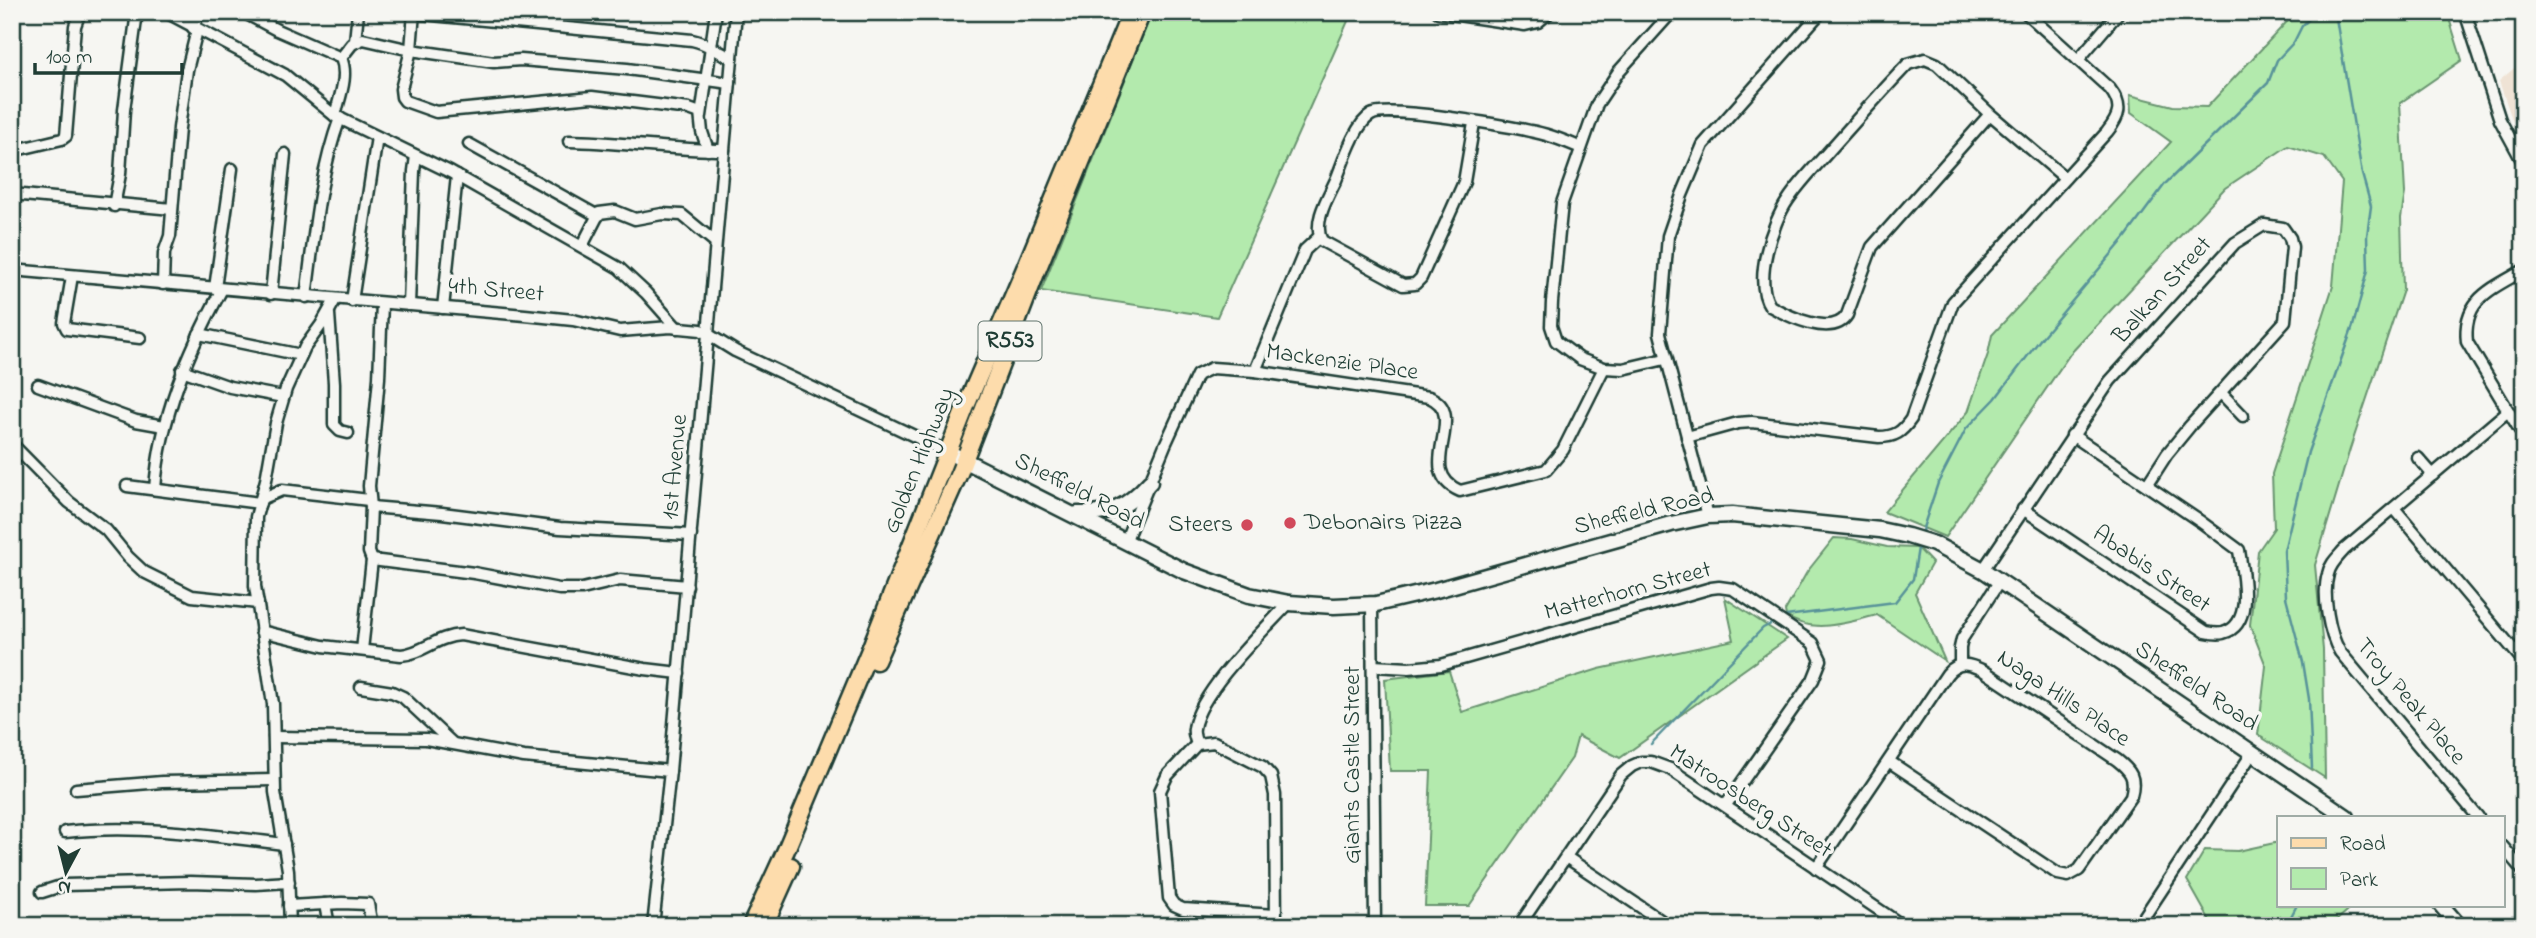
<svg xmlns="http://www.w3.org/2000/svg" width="2536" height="938" font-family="'Indie Flower',sans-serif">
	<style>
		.built { fill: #efe3d5 }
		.green { fill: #b3eaad; stroke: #699470; stroke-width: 2 }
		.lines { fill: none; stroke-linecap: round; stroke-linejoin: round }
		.stream { stroke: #589399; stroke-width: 2.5 }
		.street-casing { stroke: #1f3d34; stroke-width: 15 }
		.secondary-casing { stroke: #1f3d34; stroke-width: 19 }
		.primary-casing { stroke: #1f3d34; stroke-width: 21 }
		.street { stroke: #f6f6f2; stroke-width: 10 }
		.secondary { stroke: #f6f6f2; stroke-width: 14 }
		.primary { stroke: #fddcac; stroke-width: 16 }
		.poi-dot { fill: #d1495b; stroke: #f6f6f2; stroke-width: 2.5 }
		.labels { text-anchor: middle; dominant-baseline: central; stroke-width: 7; stroke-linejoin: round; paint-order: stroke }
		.shield { fill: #f6f6f2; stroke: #60746d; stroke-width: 2 }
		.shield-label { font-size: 23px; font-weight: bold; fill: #1f3d34 }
		.street-label { font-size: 24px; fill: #1f3d34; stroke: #f6f6f2 }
		.poi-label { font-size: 24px; fill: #1f3d34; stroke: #f6f6f2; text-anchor: start }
	</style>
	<rect width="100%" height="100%" fill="#f6f6f2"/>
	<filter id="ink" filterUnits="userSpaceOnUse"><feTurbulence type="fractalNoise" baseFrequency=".0143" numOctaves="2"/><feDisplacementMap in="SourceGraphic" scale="14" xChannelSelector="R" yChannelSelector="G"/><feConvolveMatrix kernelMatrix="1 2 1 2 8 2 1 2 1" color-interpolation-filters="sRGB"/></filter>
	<g filter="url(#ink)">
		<path class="built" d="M2524,60V140L2513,122L2499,81Z"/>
		<g class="green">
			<path d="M1152,12H1352L1217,317L1041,291Z"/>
			<path d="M2296,12H2447L2462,60L2400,103L2405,193L2401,218L2403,290L2350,449L2315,565L2323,650L2325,778L2258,735L2266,666L2250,625L2258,551L2274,528L2272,474L2333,286L2342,182L2324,157L2288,146L2225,188L2070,354L1945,537L1884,512L1968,412L1988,354L1992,335L2171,142L2131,113L2130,95L2173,106L2207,107Z"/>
			<path d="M1834,538L1852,539L1887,547L1918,548L1932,563L1915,593L1945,661L1877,615C1848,622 1813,635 1786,616L1785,611L1807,572Z"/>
			<path d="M1725,598L1787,639L1620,758L1578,736L1572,758L1469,906H1425L1431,771H1390L1385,679L1449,671L1462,712L1599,669L1734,640Z"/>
			<path d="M2279,842V905H2354L2330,926H2213L2187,880L2205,850L2238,851Z"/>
		</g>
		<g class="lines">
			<g class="stream">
				<path d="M1922,531L1938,483L1966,429L1995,399L2042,337L2125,238L2165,184L2268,83L2277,60L2294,42L2302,26L2316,12"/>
				<path d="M1786,616L1895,602L1913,579L1918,548"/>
				<path d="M1651,744L1763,628L1775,622"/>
				<path d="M2312,768L2309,699L2303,662L2286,597L2284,551L2308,452L2353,326L2368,270L2367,236L2371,206L2362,174L2335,12"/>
				<path d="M2286,926L2297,905"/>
			</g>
			<defs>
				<g id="street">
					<path d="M166,12L285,75L335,116L450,172L619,268L646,293L677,328"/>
					<path d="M243,12L277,30L341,58C349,76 339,98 335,116"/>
					<path d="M400,12L692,40C708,43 717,52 732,58"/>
					<path d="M414,12L411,50L401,89L402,97L405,101L436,112L592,97L689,109L700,113L702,132L708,150"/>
					<path d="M1438,12L1525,25L1538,22L1550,12"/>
					<path d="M1804,12L1813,20"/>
					<path d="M2465,12L2500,120L2524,164"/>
					<path d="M193,28L199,12"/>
					<path d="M355,41L358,12"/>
					<path d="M341,58L352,44L363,39L411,50L494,62L521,60L627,69L730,83"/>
					<path d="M2078,60L2119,12"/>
					<path d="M1990,114L1872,247L1847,315C1833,338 1788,316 1770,306C1753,281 1772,223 1788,200C1800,182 1815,167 1829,151C1855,122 1881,92 1908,64L1925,59L1937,64L1990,114L2065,178"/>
					<path d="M701,116L716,12"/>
					<path d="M1474,123L1464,182L1421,278L1415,284L1403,285L1322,241C1312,223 1328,197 1336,180C1343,163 1355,124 1371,115C1386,105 1507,126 1530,131C1548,134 1565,141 1581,148"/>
					<path d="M569,141C621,142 672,150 724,150"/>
					<path d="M469,144L598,216"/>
					<path d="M12,151L62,139L66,136L75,26L80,12"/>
					<path d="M12,194L172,209"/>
					<path d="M114,206L120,174L124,110L137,12"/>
					<path d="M582,246L599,213L615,211L635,219L662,214L682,215L715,242"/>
					<path d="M12,270L525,315L573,320L620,331L670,327L701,330L735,351L948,452"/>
					<path d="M2524,270C2492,289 2462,299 2467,342L2524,437"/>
					<path d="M72,276L64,323L67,329L140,338"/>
					<path d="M163,284L164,253L170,236L179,128L187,70L197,30"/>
					<path d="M215,288L232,169"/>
					<path d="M271,294L285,154"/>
					<path d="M306,297C314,237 319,175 340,118"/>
					<path d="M352,301L377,137"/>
					<path d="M409,305L414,171L416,156"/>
					<path d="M443,308L457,176"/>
					<path d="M329,314L334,383V425L340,431L348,433"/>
					<path d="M199,334L301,355"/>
					<path d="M1665,359L1623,369L1604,368L1580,359L1556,341L1551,326L1552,302L1562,203L1597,104L1619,71L1672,12"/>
					<path d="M182,370L230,387L283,397"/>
					<path d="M1255,371L1305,250L1319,237"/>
					<path d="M38,385L136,421L164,426"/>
					<path d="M2221,393L2243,416"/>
					<path d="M1687,437L1738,423L1752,422L1879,437C1895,437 1902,432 1911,419L1953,302L2107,132C2120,116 2123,106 2110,89L2025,12"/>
					<path d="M12,444L69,502L106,530L128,557L144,572L192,596L258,603"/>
					<path d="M2418,458L2433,475"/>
					<path d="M127,486L260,503"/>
					<path d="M155,489C160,417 188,352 222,289"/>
					<path d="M261,499L282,490L369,500"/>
					<path d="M371,507L442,513L560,528L691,535"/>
					<path d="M2394,508L2524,662"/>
					<path d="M2023,509L2206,632C2211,633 2218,634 2223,633C2255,625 2242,573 2239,550L2201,522L2072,435"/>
					<path d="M1708,516L1660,333L1668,236L1682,195L1703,145L1821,12"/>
					<path d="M1125,542L1165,445L1197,375L1212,368L1255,371L1429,397C1471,414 1412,471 1460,491L1546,470L1563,450L1604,368"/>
					<path d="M372,560L474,573L559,589H582L620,580L687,586"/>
					<path d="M1983,570L2110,381L2235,243L2264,225L2283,228L2290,238L2292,247L2285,321L2190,426L2167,454L2147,485"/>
					<path d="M1372,604L1375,926"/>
					<path d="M261,631L323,646L401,655C422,654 437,636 461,635L645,669L679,673"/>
					<path d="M362,650L372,560L369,552L371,507L369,486L379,378L382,303"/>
					<path d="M1960,664V648L1962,639L1999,582"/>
					<path d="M1373,666L1409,668L1441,665L1711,588L1719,587L1733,589L1813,643L1821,660L1813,680L1726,805"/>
					<path d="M361,687L392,692L403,697L452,743"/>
					<path d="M274,737L426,739L524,757L670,771"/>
					<path d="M1197,744C1195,739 1193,733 1194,728C1200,691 1263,631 1289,603"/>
					<path d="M76,789L162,782L274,780"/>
					<path d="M2478,817L2340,652C2329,634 2322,595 2328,574C2330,564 2338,557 2344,550L2508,411"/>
					<path d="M65,832C137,824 211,835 284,844"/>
					<path d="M2503,847L2524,872"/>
					<path d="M1566,857L1669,926"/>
					<path d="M1816,868L1947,674C1959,660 1970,664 1984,671L2117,760C2131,771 2136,778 2131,796L2079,870L2068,876L2058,874L1890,762"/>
					<path d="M42,892L64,885L190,882L256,884L289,882"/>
					<path d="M325,904L329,926"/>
					<path d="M289,906L342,903L368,904L372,926"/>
					<path d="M1275,915L1183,909L1174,905L1169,898L1160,791L1167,776L1197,744L1214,742L1263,767L1271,776L1275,795L1276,926"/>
					<path d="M290,926L288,870L275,792L273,704L255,586L256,517L266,480L276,423L286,389L305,347L321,325L335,300"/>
					<path d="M464,926L467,923L490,926"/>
					<path d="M617,926V923"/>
					<path d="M653,926L670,771L736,12"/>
					<path d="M1519,926L1621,775L1632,766L1641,762H1651L1670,769L1903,926"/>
					<path d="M2138,926L2253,752"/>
				</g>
				<g id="secondary">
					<path d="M948,452L1184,571L1249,595L1289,603L1334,606L1376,604L1436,590L1671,524L1708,516L1732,515L1880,530L1908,536L1934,544L1983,570L2347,817"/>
					<path d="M1077,514C1112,515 1126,508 1150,482"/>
					<path d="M2441,905L2459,926"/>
				</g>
				<g id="primary">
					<path d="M876,661L960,471L1036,273L1142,12"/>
					<path d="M751,926L786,850L869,652L966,406L1024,271L1131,12"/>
					<path d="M764,926L791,866"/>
				</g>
			</defs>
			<use href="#street" class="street-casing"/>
			<use href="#secondary" class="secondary-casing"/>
			<use href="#primary" class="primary-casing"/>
			<use href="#street" class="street"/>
			<use href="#secondary" class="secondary"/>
			<use href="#primary" class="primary"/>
		</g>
	</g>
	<g class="poi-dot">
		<circle cx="1290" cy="523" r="7"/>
		<circle cx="1247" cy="525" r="7"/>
	</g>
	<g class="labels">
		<rect class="shield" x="978.5" y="321.5" width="63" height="39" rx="5"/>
		<g class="shield-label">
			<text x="1010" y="341">R553</text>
		</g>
		<g class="street-label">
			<text transform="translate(496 291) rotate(5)">4th Street</text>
			<text transform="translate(2163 291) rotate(-48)">Balkan Street</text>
			<text transform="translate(1342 363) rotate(8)">Mackenzie Place</text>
			<text transform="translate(920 461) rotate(-68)">Golden Highway</text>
			<text transform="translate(676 467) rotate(-85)">1st Avenue</text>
			<text transform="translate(1079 492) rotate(27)">Sheffield Road</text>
			<text transform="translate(1644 512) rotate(-13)">Sheffield Road</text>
			<text transform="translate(2151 570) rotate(34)">Ababis Street</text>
			<text transform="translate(1628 592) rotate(-15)">Matterhorn Street</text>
			<text transform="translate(2196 687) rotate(34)">Sheffield Road</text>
			<text transform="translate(2063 699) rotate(34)">Naga Hills Place</text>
			<text transform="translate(2410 702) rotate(50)">Troy Peak Place</text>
			<text transform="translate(1353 765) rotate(-90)">Giants Castle Street</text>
			<text transform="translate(1750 802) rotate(33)">Matroosberg Street</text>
		</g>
		<g class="poi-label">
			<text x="1304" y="523">Debonairs Pizza</text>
			<text x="1233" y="525" text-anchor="end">Steers</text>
		</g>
	</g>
	<rect width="2536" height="938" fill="none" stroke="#f6f6f2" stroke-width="42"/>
	<rect x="21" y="21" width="2494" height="896" fill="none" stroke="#1f3d34" stroke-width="2.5" filter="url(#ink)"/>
	<rect x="2277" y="816" width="228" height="91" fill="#f6f6f2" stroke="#a0aca6" stroke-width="2"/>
	<rect x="2291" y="838" width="35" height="10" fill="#fddcac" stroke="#a0aca6" stroke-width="2"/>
	<text x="2340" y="850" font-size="21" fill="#1f3d34">Road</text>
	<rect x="2291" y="868" width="35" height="21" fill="#b3eaad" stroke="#a0aca6" stroke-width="2"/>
	<text x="2340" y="886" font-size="21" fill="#1f3d34">Park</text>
	<g transform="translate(66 872) rotate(187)" stroke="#f6f6f2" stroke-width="5" paint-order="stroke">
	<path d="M0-5L12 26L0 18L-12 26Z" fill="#1f3d34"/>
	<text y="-10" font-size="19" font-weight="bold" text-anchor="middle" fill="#1f3d34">N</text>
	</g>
	<path d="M35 63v10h147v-10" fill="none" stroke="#1f3d34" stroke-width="3.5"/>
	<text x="46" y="63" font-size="21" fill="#1f3d34" stroke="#f6f6f2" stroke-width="5" paint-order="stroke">100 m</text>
</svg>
